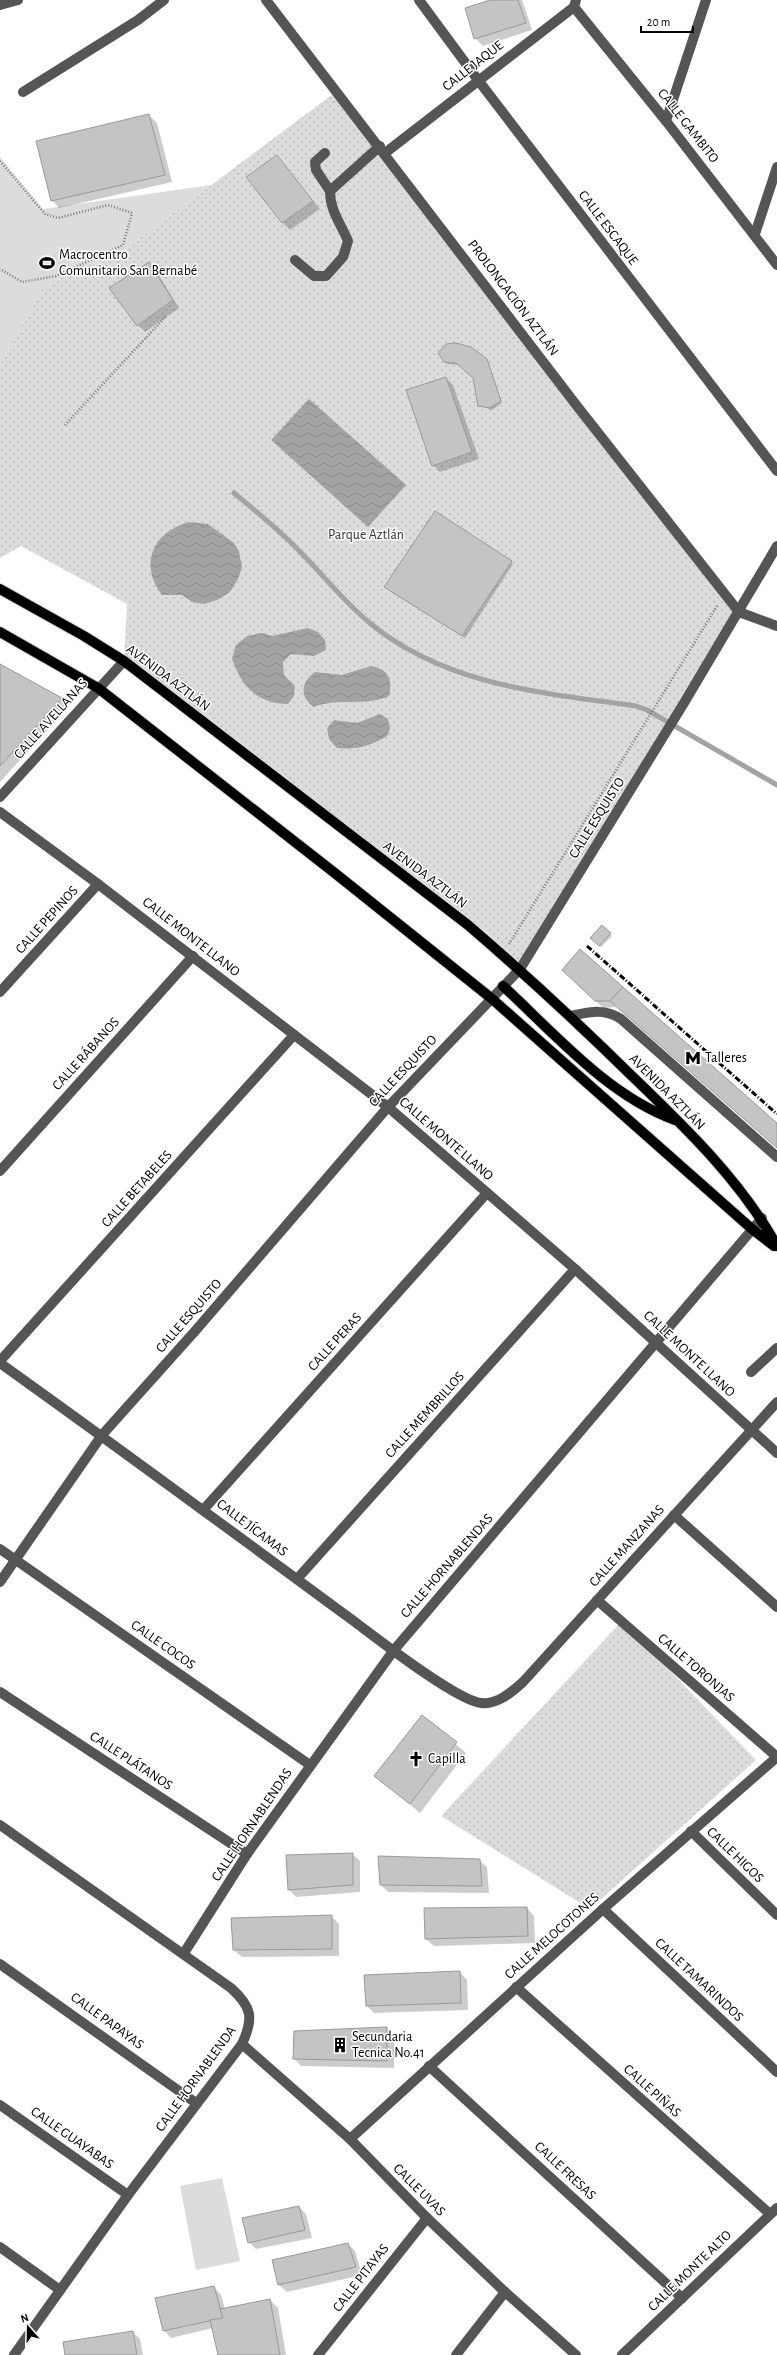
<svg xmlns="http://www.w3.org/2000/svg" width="777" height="2355" font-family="'Alegreya Sans',sans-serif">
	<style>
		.grass { fill: #dcdcdc }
		.park { fill: url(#park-dots) }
		.water { fill: url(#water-waves) }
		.shadow { fill: #0003 }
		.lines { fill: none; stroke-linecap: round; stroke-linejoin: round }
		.stream { stroke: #a3a3a3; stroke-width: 5 }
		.building { fill: #c4c4c4; stroke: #999 }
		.major-casing { stroke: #dbdbdb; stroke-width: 12 }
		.path { stroke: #777; stroke-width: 2.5; stroke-dasharray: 1 2; stroke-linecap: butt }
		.minor { stroke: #555; stroke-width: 10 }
		.major { stroke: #000; stroke-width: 10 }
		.rail { stroke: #000; stroke-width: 3; stroke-dasharray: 6 2 1 2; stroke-linecap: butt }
		.labels { text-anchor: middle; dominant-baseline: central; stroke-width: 3; stroke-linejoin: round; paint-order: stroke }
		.street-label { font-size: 14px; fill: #000; stroke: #fff }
		.poi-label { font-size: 14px; fill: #000; stroke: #fff; text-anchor: start }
		.park-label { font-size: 14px; fill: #333; stroke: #fff }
	</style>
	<defs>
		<pattern id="park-dots" width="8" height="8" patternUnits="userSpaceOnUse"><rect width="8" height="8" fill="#dcdcdc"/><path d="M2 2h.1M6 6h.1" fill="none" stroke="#bbb" stroke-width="1.8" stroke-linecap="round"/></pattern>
		<pattern id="water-waves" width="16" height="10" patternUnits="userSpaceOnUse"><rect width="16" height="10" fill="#a3a3a3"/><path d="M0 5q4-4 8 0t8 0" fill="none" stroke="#8b8b8b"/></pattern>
	</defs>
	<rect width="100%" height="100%" fill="#fff"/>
	<g class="grass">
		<path d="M0,157L43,209L211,185L111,260L79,266L41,290L0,365Z"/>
		<path d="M222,2178L240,2261L196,2270L180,2186Z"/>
	</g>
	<g class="park">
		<path d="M337,91L739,612L520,969L124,661L127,604L21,546L0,558V365L41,290L79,266L111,260Z"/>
		<path d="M622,1621L756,1760L590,1909L441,1816Z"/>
	</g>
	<g class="water">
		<path d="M309,399L406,485L368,527L271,440Z"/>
		<path d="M189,522L208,524L234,543L239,552L242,567L238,579L230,592L217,600L204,604L192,602L182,595H162C139,565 152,532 189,522Z"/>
		<path d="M308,628L318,632L325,640L326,650L314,656L291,654L283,662L284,675L295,686L294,696L288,704C257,703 242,687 232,659L236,645L247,636L262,633L272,636Z"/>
		<path d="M371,666C388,669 393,679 389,696C365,707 338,697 314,707C299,696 301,682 315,672L342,675Z"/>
		<path d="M380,714L388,719L390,729L387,736C370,746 357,750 337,748L329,739L327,728L334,720L357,723Z"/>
	</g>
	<g class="shadow">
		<path d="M493,0H522L532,30L483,46L475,38Z"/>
		<path d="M149,115L157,123L172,182L59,208L52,200Z"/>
		<path d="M276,156L320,209L290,230L282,222Z"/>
		<path d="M148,264L156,271L179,308L145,332L138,325Z"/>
		<path d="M487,360L502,403L492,410L479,405L474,378L459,365L447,364L444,362Z"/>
		<path d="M446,378L453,385L479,459L440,472L433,465Z"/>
		<path d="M511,562L513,564L465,638L387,589Z"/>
		<path d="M0,665L62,699L69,706L0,782Z"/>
		<path d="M602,926L612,936L601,947L591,938Z"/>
		<path d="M580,951L777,1124V1147L618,1007L603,1008L570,977Z"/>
		<path d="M422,1716L466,1753L420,1813L376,1776Z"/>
		<path d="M352,1854L360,1861V1892L296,1897L289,1889Z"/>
		<path d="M479,1860L487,1867L489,1893L388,1892L381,1885Z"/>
		<path d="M527,1908L534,1916L535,1943L434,1946L426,1939Z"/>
		<path d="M331,1916L339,1924V1956L242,1957L234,1950Z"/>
		<path d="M460,1972L467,1980L468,2010L374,2013L367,2006Z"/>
		<path d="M387,2028L394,2035V2068L301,2066L294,2058Z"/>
		<path d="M299,2207L306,2214L312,2238L256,2249L249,2242Z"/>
		<path d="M348,2244L355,2251L362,2275L287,2292L279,2285L273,2261Z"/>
		<path d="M214,2287L221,2295L225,2309L270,2300L278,2308L286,2355H219L213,2328L171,2338L164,2330Z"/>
		<path d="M133,2332L140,2339L143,2355H66Z"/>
	</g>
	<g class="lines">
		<path class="stream" d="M234,493C251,507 268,521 284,536C315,564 339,598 371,624C447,686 544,693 636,706L647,710L777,785"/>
	</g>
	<g class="building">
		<path d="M490,0H518L526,23L474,39L465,8Z"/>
		<path d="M149,114L165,175L51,201L36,141Z"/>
		<path d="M277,155L313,201L282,223L246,177Z"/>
		<path d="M149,262L173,300L137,326L109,288Z"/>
		<path d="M456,343L471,347L487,359L501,401L490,408L478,406L473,378L456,363L444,362L438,353L446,344Z"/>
		<path d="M446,377L472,452L432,466L406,390Z"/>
		<path d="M435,511L512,561L462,636L384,587Z"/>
		<path d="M0,664L62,698L0,766Z"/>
		<path d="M602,925L611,933L599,946L590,938Z"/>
		<path d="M580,949L623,987L610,1001H595L562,970Z"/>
		<path d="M623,987L777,1123V1148L610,1001Z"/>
		<path d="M422,1715L457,1742L410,1804L374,1776Z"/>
		<path d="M353,1853V1885L288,1890L286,1855Z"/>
		<path d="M378,1856L480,1859L482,1886L380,1885Z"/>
		<path d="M527,1907L528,1936L425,1939L424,1908Z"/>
		<path d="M332,1915V1949L233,1950L231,1918Z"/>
		<path d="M460,1971L461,2003L366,2006L364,1975Z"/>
		<path d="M387,2027V2061L293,2059L294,2031Z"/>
		<path d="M299,2206L305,2230L248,2243L242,2218Z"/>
		<path d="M348,2243L356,2267L278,2285L272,2260Z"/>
		<path d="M214,2286L223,2318L163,2331L155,2298Z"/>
		<path d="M270,2299L280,2355H218L210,2320L223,2318L220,2309Z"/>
		<path d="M133,2331L137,2355H65L63,2342Z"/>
	</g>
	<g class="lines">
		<defs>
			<g id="major">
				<path d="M0,589L84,636L124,661L468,925C525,974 579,1024 633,1077C686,1128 741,1181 777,1246"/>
				<path d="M0,632L98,688L336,874L491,998L752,1229L774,1246"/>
				<path d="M503,986C554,1033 608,1096 675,1120"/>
			</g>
		</defs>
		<use href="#major" class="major-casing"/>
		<g class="path">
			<path d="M0,161L45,214L58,218L108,205L132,213L123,245L56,276L22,282L0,269"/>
			<path d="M65,425L166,316"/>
			<path d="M509,944L717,606"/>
		</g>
		<g class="minor">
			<path d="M266,0L577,406L739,612L777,626"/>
			<path d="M419,0L478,80L777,471"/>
			<path d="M0,5L18,0"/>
			<path d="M574,7L666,121L777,265"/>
			<path d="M23,92L138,20L164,0"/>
			<path d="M666,121L706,0"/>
			<path d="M325,153L315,162L316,170L330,191"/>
			<path d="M385,153L574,7L576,0"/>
			<path d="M755,234L777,167"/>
			<path d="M295,260L314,276H326L343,257L348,241C341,224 330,211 330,191L380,146"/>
			<path d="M0,797L124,661"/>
			<path d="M0,812L98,884L388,1107L575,1269L777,1453"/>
			<path d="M0,992L98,884"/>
			<path d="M571,1016C590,1012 604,1008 621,1019L777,1157"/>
			<path d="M0,1171L193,956"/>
			<path d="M0,1361L294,1035"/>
			<path d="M0,1363C119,1448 237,1535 355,1622C379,1640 456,1700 481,1703C497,1705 512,1692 523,1682L777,1402"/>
			<path d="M751,1372L777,1348"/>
			<path d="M204,1509L487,1193"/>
			<path d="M674,1515L777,1607"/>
			<path d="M0,1549L310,1765"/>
			<path d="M297,1579L575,1269"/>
			<path d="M0,1582L102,1435L196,1330L388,1107L520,969L684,703L777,546"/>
			<path d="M597,1600L777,1757"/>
			<path d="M0,1692L247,1854"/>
			<path d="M0,1825L231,1988C252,2007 254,2018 242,2044L128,2195L14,2355"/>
			<path d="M691,1831L777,1915"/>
			<path d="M603,1909L777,2072"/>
			<path d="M184,1953L247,1854L394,1650L762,1218"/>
			<path d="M0,1964L196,2103"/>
			<path d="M516,1987L770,2214"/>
			<path d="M242,2044L350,2139L427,2218L505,2292L576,2355"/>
			<path d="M429,2066L682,2298"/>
			<path d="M0,2105L128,2195"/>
			<path d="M350,2139L603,1909L777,1757"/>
			<path d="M0,2247L60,2290"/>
			<path d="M318,2355L427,2218"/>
			<path d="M456,2355L505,2292"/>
			<path d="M622,2355L777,2208"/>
		</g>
		<use href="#major" class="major"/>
		<path class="rail" d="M587,946L777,1114"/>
	</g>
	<defs>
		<symbol id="stadium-bare" viewBox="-9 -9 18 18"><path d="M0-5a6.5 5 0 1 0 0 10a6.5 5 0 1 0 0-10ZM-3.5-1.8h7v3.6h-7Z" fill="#000" stroke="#fff" stroke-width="2.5" paint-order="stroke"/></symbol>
		<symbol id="metro-bare" viewBox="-9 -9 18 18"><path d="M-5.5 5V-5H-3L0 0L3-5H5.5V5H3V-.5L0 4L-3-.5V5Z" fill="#000" stroke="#fff" stroke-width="2.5" paint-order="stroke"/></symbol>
		<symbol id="church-bare" viewBox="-9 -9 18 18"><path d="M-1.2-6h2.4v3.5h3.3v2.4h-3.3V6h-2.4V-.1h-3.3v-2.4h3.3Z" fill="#000" stroke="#fff" stroke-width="2.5" paint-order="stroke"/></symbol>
		<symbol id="building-bare" viewBox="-9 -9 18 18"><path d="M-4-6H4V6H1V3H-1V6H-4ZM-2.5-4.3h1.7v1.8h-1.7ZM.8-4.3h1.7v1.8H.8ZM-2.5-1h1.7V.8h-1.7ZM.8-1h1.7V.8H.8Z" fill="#000" stroke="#fff" stroke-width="2.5" paint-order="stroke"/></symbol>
	</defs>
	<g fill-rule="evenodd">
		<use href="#stadium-bare" x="36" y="252" width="22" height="22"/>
		<use href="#metro-bare" x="682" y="1047" width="22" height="22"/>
		<use href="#church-bare" x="405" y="1748" width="22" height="22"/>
		<use href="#building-bare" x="329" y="2034" width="22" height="22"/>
	</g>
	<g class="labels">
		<g class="street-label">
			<text transform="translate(473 66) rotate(-38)">CALLE JAQUE</text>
			<text transform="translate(688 126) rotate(52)">CALLE GAMBITO</text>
			<text transform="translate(608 228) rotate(53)">CALLE ESCAQUE</text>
			<text transform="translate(513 298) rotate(53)">PROLONGACIÓN AZTLÁN</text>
			<text transform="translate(168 678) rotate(37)">AVENIDA AZTLÁN</text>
			<text transform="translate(51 719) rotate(-48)">CALLE AVELLANAS</text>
			<text transform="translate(597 818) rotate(-58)">CALLE ESQUISTO</text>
			<text transform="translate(425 875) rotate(37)">AVENIDA AZTLÁN</text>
			<text transform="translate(47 920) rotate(-48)">CALLE PEPINOS</text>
			<text transform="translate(191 937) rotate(38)">CALLE MONTE LLANO</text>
			<text transform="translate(86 1054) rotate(-48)">CALLE RÁBANOS</text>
			<text transform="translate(403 1071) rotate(-47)">CALLE ESQUISTO</text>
			<text transform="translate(667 1092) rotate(45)">AVENIDA AZTLÁN</text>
			<text transform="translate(446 1139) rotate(41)">CALLE MONTE LLANO</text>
			<text transform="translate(137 1189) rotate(-48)">CALLE BETABELES</text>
			<text transform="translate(189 1316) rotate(-49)">CALLE ESQUISTO</text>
			<text transform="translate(335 1342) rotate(-48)">CALLE PERAS</text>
			<text transform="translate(689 1354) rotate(43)">CALLE MONTE LLANO</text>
			<text transform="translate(425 1415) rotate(-48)">CALLE MEMBRILLOS</text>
			<text transform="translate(252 1528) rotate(37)">CALLE JÍCAMAS</text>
			<text transform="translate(627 1546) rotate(-48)">CALLE MANZANAS</text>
			<text transform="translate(447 1566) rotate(-49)">CALLE HORNABLENDAS</text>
			<text transform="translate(163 1645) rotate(35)">CALLE COCOS</text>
			<text transform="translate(696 1668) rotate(41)">CALLE TORONJAS</text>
			<text transform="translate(131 1761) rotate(33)">CALLE PLÁTANOS</text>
			<text transform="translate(252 1825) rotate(-56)">CALLE HORNABLENDAS</text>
			<text transform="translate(735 1855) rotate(44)">CALLE HIGOS</text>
			<text transform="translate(552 1936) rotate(-42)">CALLE MELOCOTONES</text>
			<text transform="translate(699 1980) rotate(43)">CALLE TAMARINDOS</text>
			<text transform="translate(107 2021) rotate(36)">CALLE PAPAYAS</text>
			<text transform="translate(196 2079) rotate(-54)">CALLE HORNABLENDA</text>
			<text transform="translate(652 2091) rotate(42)">CALLE PIÑAS</text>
			<text transform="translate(72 2138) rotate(35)">CALLE GUAYABAS</text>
			<text transform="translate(565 2171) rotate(43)">CALLE FRESAS</text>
			<text transform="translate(419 2190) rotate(45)">CALLE UVAS</text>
			<text transform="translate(690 2271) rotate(-44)">CALLE MONTE ALTO</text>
			<text transform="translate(361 2278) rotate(-52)">CALLE PITAYAS</text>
		</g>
		<g class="poi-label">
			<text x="59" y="255">Macrocentro<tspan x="59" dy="16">Comunitario San Bernabé</tspan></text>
			<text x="705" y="1058">Talleres</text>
			<text x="428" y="1759">Capilla</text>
			<text x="352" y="2037">Secundaria<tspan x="352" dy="16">Tecnica No.41</tspan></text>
		</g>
		<g class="park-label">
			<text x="366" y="535">Parque Aztlán</text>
		</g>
	</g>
	<g transform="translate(28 2327) rotate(340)" stroke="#ffffff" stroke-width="3" paint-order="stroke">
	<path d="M0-3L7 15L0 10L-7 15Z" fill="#000000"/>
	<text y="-6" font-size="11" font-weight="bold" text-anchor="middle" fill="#000000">N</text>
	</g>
	<path d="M641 26v6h52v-6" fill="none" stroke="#000000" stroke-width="2"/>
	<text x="647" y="26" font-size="12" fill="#000000" stroke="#ffffff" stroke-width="3" paint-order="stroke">20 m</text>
</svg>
